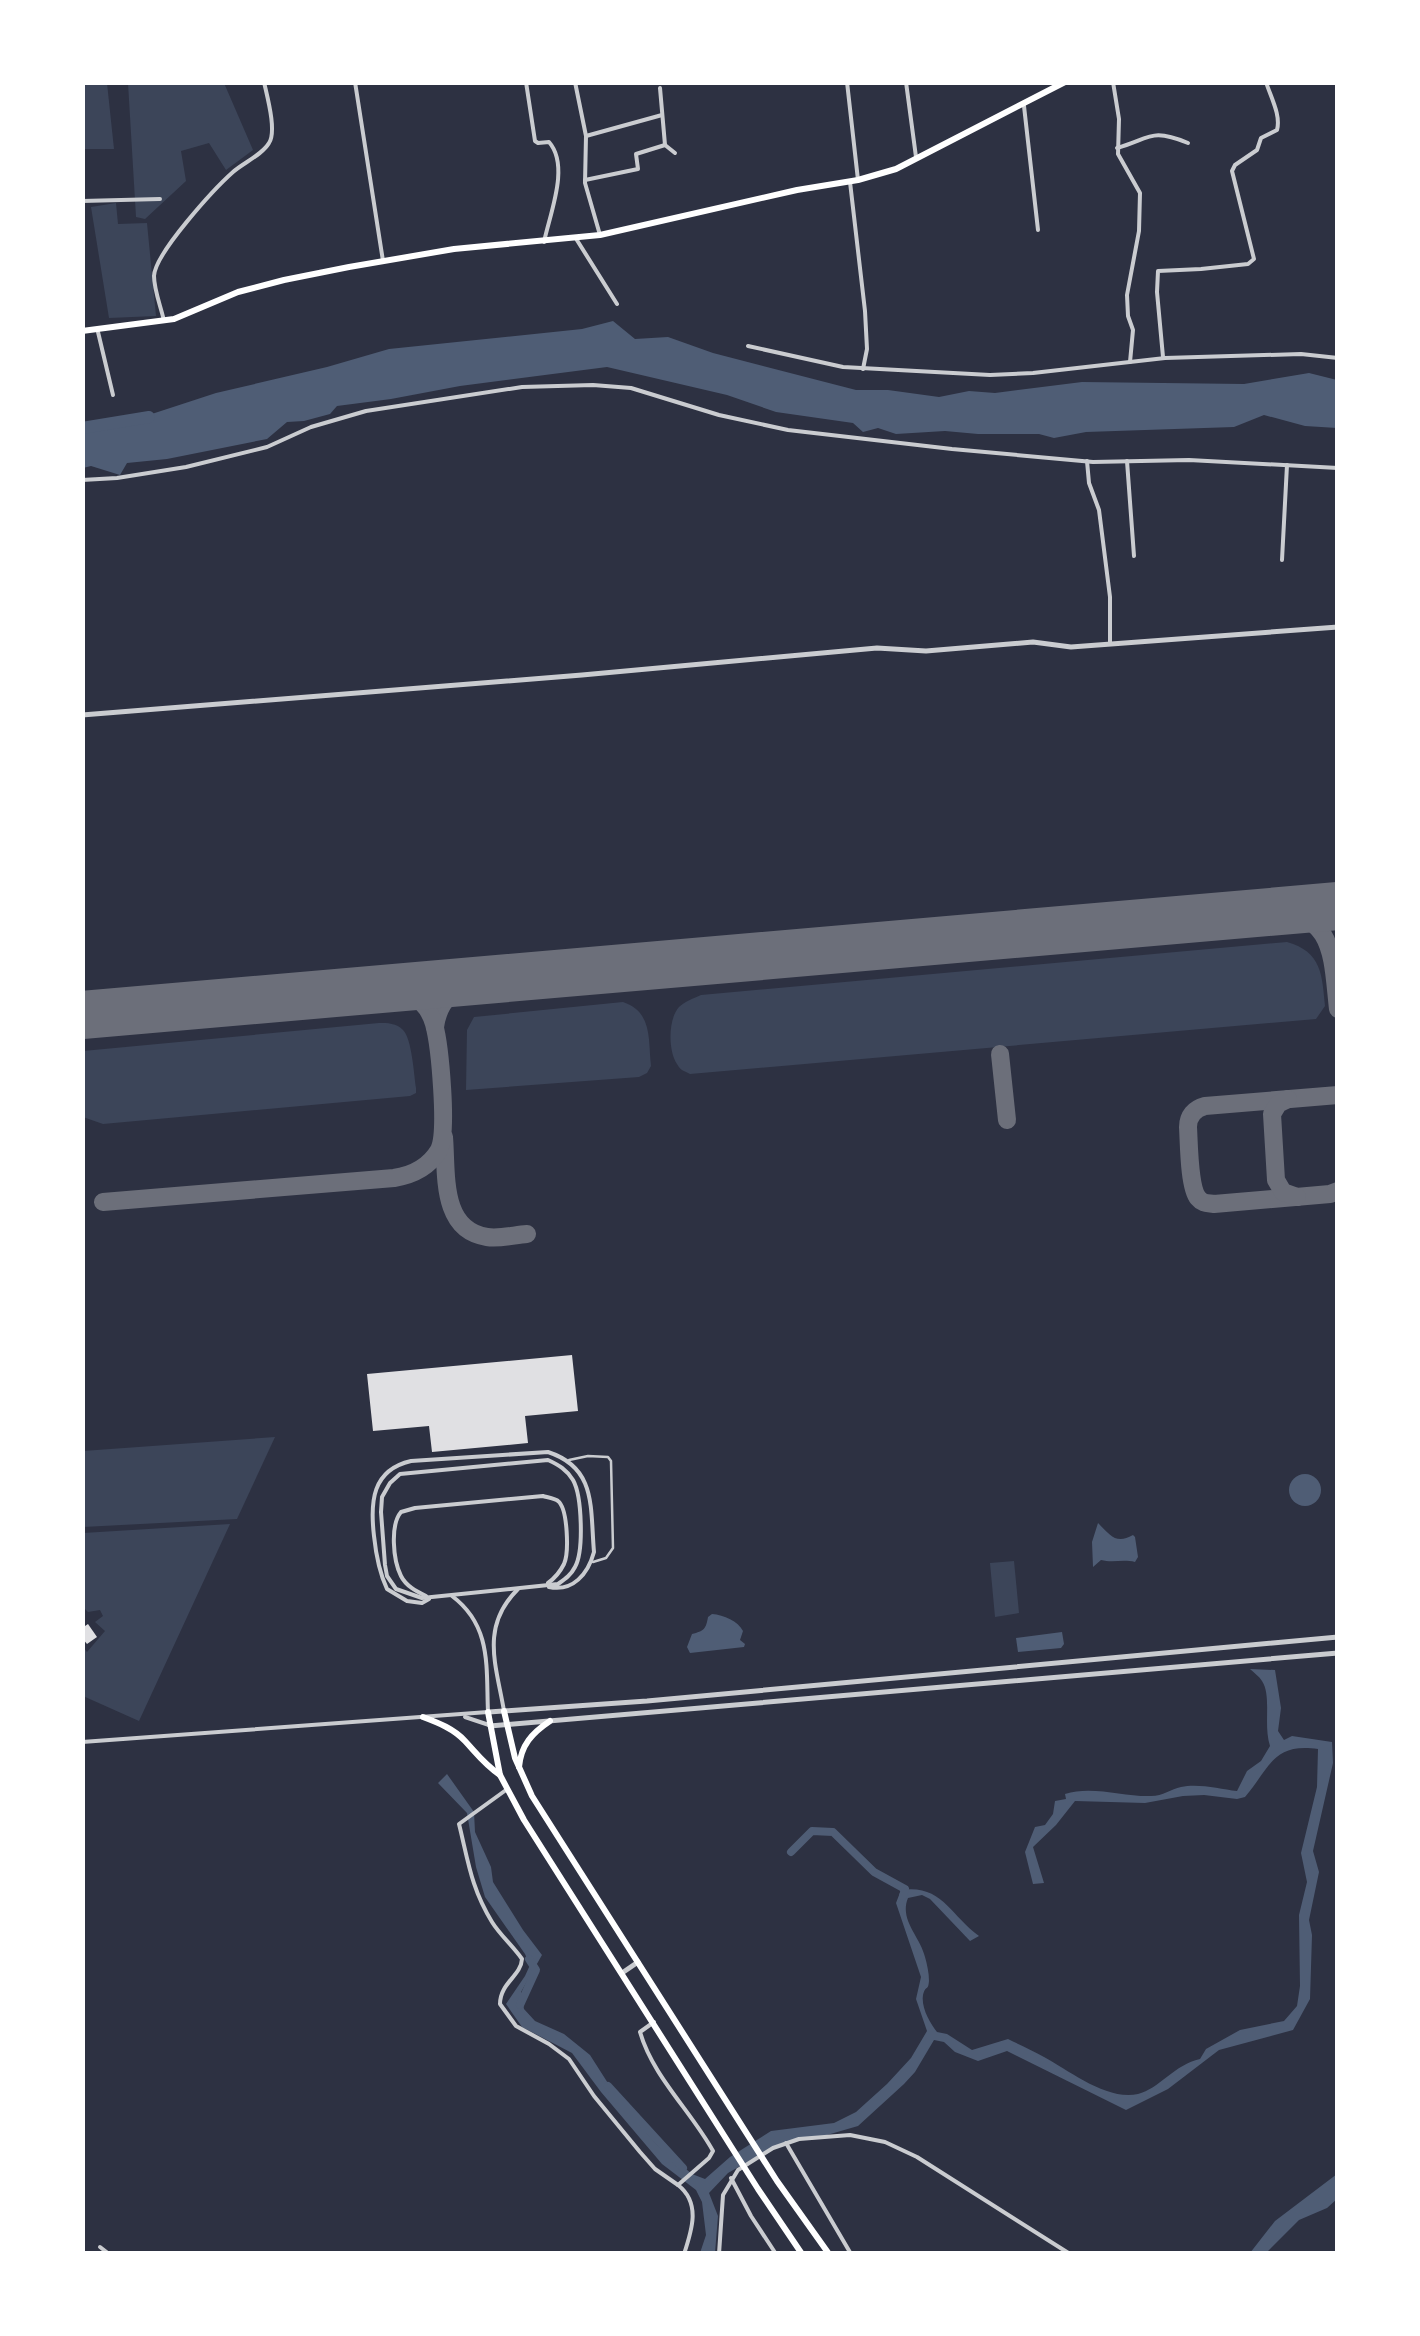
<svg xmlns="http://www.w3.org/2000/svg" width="1420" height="2336" font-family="'Nunito Sans',sans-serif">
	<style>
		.green { fill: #3c4559 }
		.water { fill: #4f5d75 }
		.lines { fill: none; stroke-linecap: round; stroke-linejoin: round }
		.canal { stroke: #4f5d75; stroke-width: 8 }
		.river { stroke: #4f5d75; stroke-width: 12 }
		.taxiway { stroke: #6c6f7a; stroke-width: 18 }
		.runway { stroke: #6c6f7a; stroke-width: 48 }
		.building { fill: #e0e0e3 }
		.service { stroke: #caccd0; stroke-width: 2.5 }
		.minor { stroke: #caccd0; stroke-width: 4 }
		.tertiary { stroke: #caccd0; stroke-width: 5 }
		.secondary { stroke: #fff; stroke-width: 6 }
	</style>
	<rect width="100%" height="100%" fill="#2d3142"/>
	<g class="green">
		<path d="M83,82L107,83L114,149H83Z"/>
		<path d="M128,83H224L253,150L226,170L209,143L181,151L186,181L145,219L136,217Z"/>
		<path d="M116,203L118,224L147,223L156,316L109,318L91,207Z"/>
		<path d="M1287,942C1322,952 1322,975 1325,1006L1316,1019L690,1074C683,1070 681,1071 677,1064C668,1051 668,1019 679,1007C684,1002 694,998 701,995Z"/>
		<path d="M623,1002C653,1012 648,1040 651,1066L647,1073L639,1077L466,1090L467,1030L474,1017Z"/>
		<path d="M379,1023C387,1023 397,1023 403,1030C412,1039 414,1075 416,1088V1093L410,1096L103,1124L83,1117V1051Z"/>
		<path d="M275,1437L237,1519L83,1527V1451Z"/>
		<path d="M230,1524L139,1721L83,1696V1647L87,1652L105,1631L95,1622L103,1616L100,1610L88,1612L83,1607V1533Z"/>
		<path d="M1014,1561L1019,1613L995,1617L990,1563Z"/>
	</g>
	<g class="water">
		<path d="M613,321L635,339L668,337L713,353L856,390H888L939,397L969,391L995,393L1082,382L1244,384L1309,373L1337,380V428L1305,426L1264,415L1234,427L1086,432L1054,438L1039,434H978L945,431L896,434L878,428L863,432L853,423L776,412L727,395L607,367L460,386L391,399L337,406L330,414L304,421L287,422L267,439L167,459L127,463L120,475L91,466L83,468V427H112L216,393L327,367L389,349L582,329Z"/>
		<circle cx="1305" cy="1490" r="16"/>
		<path d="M1098,1523C1110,1535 1116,1545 1133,1535L1135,1537L1138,1557L1135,1562C1123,1559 1113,1563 1101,1560L1093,1567L1092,1542Z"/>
		<path d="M712,1614C724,1615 738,1621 743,1631L740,1640L745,1644L744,1647L690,1653L687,1647L692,1634C704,1631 706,1629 708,1617Z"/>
		<path d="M1062,1632L1064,1644L1061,1648L1018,1652L1016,1638Z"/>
		<path d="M1250,1669L1275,1670L1281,1708L1278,1731L1284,1740L1292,1736L1332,1742L1333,1763L1313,1851L1319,1872L1309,1920L1312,1935L1310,1999L1293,2030L1219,2050L1168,2089L1126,2110L1007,2051L978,2061L955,2052L944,2042L934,2040L915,2072L904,2084L858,2126L827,2135L777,2145L728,2173L709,2193L718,2216L715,2253H700L706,2235L702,2202L696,2190L662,2164L601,2092L572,2053L522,2027L506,2004L525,1976L530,1965L525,1954L485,1897L476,1867L467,1813L438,1783L447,1774L474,1812L475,1832L491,1867L493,1882L523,1930L542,1955L521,1992L524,2009L535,2021L564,2034L590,2055L620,2102L658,2146L692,2174L705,2179L730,2157L771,2131L834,2123L856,2112L887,2084L911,2058L927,2031L916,1999L921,1977L896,1903L901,1890C942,1884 950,1915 979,1936L970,1941L930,1899L922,1895L908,1898C899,1920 920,1936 925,1957C927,1964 929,1973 929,1981C928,1992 926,1984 923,1995C921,2008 930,2023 937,2032L947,2034L972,2050L1008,2039C1020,2045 1032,2050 1044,2057C1070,2071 1107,2101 1138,2094C1159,2089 1175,2064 1200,2059L1206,2049L1240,2030L1284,2021L1297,2006L1300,1986L1299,1915L1307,1882L1301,1853L1317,1787L1318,1749C1273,1743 1271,1766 1245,1797L1237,1799L1204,1795L1183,1796L1145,1803L1075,1801L1056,1825L1033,1847L1044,1883L1033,1884L1025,1852L1035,1827L1045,1825L1053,1814L1055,1801L1066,1799L1065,1794C1092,1785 1124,1797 1151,1796C1163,1796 1171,1789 1181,1787C1198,1783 1220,1789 1237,1791L1247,1771L1261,1761L1270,1746C1263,1725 1272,1696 1262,1681C1259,1676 1254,1673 1250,1669Z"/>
		<path d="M1337,2174V2199L1327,2208L1299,2220L1266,2253H1250L1275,2221Z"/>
	</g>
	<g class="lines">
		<g class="canal">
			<path d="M791,1852L812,1831L833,1832L874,1872L905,1889L903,1896"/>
			<path d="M520,2005L536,1970L529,1959"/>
			<path d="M608,2086L683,2168"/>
		</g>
		<path class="river" d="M82,428L149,417"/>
		<g class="taxiway">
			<path d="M1267,913C1335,910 1332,955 1338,1009"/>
			<path d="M435,1027C439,997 457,986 485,981"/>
			<path d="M1000,1054L1007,1120"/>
			<path d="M1338,1095L1205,1106C1194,1109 1188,1116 1188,1127C1189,1143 1189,1187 1198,1198C1203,1204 1207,1203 1214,1204L1330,1194L1338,1191"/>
			<path d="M1288,1099L1278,1104L1272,1114L1276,1180L1283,1192L1297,1197"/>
			<path d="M444,1137C447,1173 440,1230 487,1237C500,1239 514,1235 527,1234"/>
			<path d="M103,1202L394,1178C413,1175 429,1167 439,1150C448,1132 440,1046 434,1024C432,1017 428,1009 423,1004C411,991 396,990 380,990"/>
		</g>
		<path class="runway" d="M82,1015L1338,906"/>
	</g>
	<g class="building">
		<path d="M572,1355L578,1411L525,1416L528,1443L432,1452L429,1426L373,1431L367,1374Z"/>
		<path d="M88,1624L97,1637L87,1644L82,1638V1628Z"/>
	</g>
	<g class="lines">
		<path class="service" d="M569,1460L588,1456L608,1457L611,1461L613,1548L606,1558L593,1562"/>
		<g class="minor">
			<path d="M355,82L383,261"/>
			<path d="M526,82L535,141L538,143L549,142C570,166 550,213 544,242"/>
			<path d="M575,82L586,136L585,183L600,235"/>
			<path d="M847,82L858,180"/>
			<path d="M906,82L916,157"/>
			<path d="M1113,82L1119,119L1118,154L1140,193L1139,231L1127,295L1128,316L1133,330L1130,362"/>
			<path d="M660,88L665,145L675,153"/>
			<path d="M1024,106L1038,230"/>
			<path d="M586,136L662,115"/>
			<path d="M1117,148C1151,138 1151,128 1188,143"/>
			<path d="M585,180L638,169L636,154L665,145"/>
			<path d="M850,182L865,311L867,349L863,369"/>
			<path d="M82,201L160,199"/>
			<path d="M575,237L617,304"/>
			<path d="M164,321C161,307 154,290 154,276C155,253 215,188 233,172C243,163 262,155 269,143C277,131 267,96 264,82"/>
			<path d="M98,332L113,395"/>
			<path d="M748,346L843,367L990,375L1033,373L1165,358L1301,354L1338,358"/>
			<path d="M1163,357L1157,292L1158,271L1201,269L1248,264L1254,259L1232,171L1235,165L1257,150L1261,138L1277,130C1281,115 1271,98 1266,82"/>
			<path d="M1087,461L1089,483L1099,510L1110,597V644"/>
			<path d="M1127,461L1134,556"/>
			<path d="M82,480L117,478L186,467L267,447L311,427L366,411L522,387L593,385L631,388L719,415L788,430L952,449L1093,462L1189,460L1338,468"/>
			<path d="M1282,560L1287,465"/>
			<path d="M548,1460C559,1465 567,1470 573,1480C582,1496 584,1551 575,1567C571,1575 565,1579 558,1584L422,1598L396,1589L387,1576L385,1565L381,1512L382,1497L390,1483L400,1474Z"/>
			<path d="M426,1596C416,1591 406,1586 401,1576C393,1560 390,1525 401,1512L415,1508L543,1496C546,1497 556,1499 558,1501C568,1509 569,1553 564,1564C560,1572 555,1578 548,1583"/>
			<path d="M429,1599L422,1603L407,1601L387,1589C379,1572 376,1555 374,1536C370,1502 372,1470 411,1461L548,1452C597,1468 590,1508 594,1552C588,1574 573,1592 549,1587"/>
			<path d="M504,1711C496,1664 480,1627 518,1589"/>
			<path d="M465,1717L489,1725"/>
			<path d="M82,1742L488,1712C486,1667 492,1626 452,1596"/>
			<path d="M506,1790L459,1824C468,1860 471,1888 492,1922C500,1935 513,1946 522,1959C521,1976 500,1983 500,2004L516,2026L549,2044L569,2059L594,2096L640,2152L655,2169L678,2185"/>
			<path d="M654,2022L640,2032C653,2077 691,2111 713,2151L709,2158L678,2185C701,2203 692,2230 684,2254"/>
			<path d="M786,2143L851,2254"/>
			<path d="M731,2178L751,2216L776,2254"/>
			<path d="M100,2247L109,2254"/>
			<path d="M719,2254L723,2195L738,2170L773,2148L799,2139L850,2135L885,2142L917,2157L1070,2254"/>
		</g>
		<g class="tertiary">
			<path d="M82,715L582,675L877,648L926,651L1033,642L1071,647L1338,627"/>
			<path d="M489,1712L647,1701L1338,1637"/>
			<path d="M490,1726L1338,1653"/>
			<path d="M622,1973L638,1962"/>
		</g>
		<g class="secondary">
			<path d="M82,331L174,319L238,292L284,280L349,267L454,249L600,235L797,190L858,180L896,169L1065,82"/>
			<path d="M504,1711L515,1758L532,1796L777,2181L829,2254"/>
			<path d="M488,1712L500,1775L524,1820L758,2189L802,2254"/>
			<path d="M423,1717C439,1723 454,1729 465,1741C478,1755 484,1764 500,1775"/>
			<path d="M519,1767C521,1745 532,1733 550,1721"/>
		</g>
	</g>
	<rect width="1420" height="2336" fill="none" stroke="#ffffff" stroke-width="170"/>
</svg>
